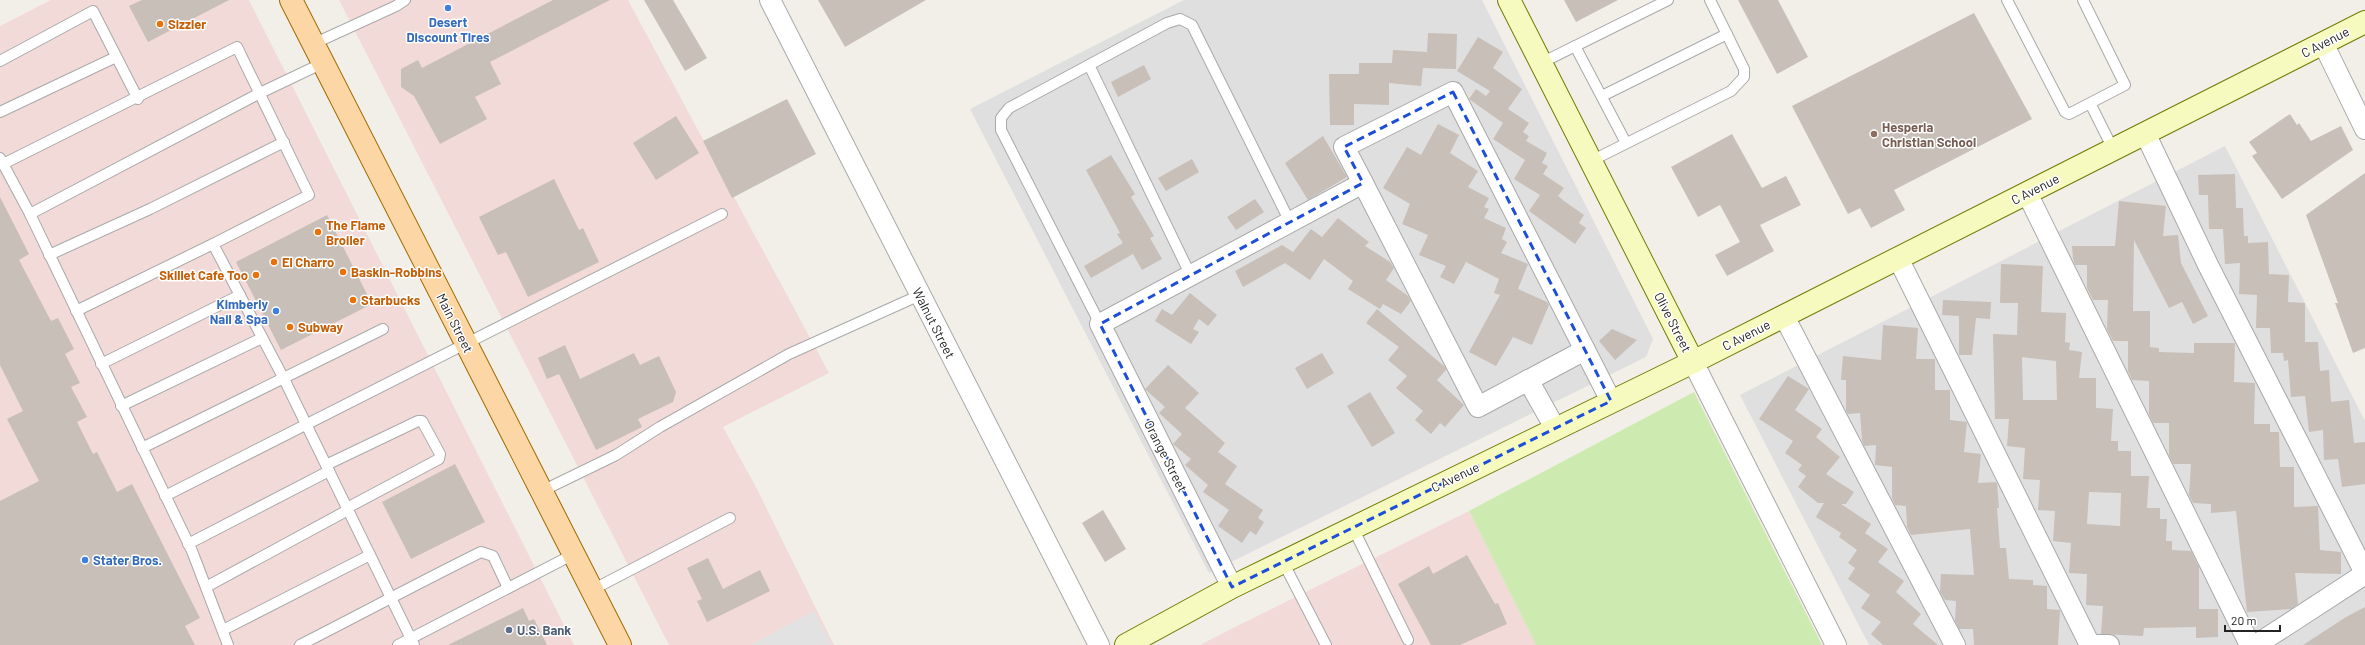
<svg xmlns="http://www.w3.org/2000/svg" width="2365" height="645" font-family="Barlow,sans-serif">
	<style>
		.residential { fill: #e0dfdf }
		.commercial { fill: #f2dad9 }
		.grass { fill: #cdebb0 }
		.parking { fill: #e2e2e2 }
		.building { fill: #c7bfb8; fill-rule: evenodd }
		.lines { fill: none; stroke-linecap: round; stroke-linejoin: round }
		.lane-casing { stroke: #a9a9a9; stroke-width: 12 }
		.street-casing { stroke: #a9a9a9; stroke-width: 22 }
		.secondary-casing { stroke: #707d05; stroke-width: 24 }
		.primary-casing { stroke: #a06b00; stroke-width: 24 }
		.lane { stroke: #fff; stroke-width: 10 }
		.street { stroke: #fff; stroke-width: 20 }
		.secondary { stroke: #f7fabf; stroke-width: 22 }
		.primary { stroke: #fcd6a4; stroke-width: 22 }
		.marked { fill: none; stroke: #1d4ed8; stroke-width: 3; stroke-dasharray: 8 5; stroke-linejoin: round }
		.shop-dot { fill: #3f7fe0; stroke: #fff; stroke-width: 1.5 }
		.food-dot { fill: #e8710a; stroke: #fff; stroke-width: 1.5 }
		.education-dot { fill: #8d6e63; stroke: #fff; stroke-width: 1.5 }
		.service-dot { fill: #5c6f8a; stroke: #fff; stroke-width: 1.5 }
		.labels { text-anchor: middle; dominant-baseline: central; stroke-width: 3; stroke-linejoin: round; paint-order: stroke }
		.shop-label { font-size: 13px; font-weight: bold; fill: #366cbe; stroke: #fff }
		.food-label { font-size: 13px; font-weight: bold; fill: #c56008; stroke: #fff; text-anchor: start }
		.street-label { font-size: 13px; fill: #222; stroke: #fff }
		.education-label { font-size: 13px; font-weight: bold; fill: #785e54; stroke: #fff; text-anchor: start }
		.service-label { font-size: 13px; font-weight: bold; fill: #4e5e75; stroke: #fff; text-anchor: start }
	</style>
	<rect width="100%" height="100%" fill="#f2efe9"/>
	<g class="residential">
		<path d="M1184,0H1482L1653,339L1646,357L1209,573L970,109Z"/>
		<path d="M2225,146L2365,421V645H1869L1740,395Z"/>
	</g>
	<g class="commercial">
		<path d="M51,0H249L574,645H0V26Z"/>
		<path d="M339,0H628L829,373L723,427L757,489L834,645H669Z"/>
		<path d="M1469,511L1536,645H1200L1233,628Z"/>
	</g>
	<path class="grass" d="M1694,392L1822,645H1536L1469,511Z"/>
	<path class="parking" d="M814,611L832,645H751Z"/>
	<g class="building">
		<path d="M142,0H229L148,42L129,6Z"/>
		<path d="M553,0H610L490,62L501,84L475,97L487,119L440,144L414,96L401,87V69L418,60L422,68Z"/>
		<path d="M644,0H673L707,58L685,71Z"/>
		<path d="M818,0H926L845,47Z"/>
		<path d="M1564,0H1618L1576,22Z"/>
		<path d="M1738,0H1778L1808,57L1777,74Z"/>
		<path d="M1974,13L2032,119L1894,190L1905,210L1871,228L1860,208L1848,214L1792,106Z"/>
		<path d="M1428,33L1457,34L1456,69L1423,68L1421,86L1389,83V105L1354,104V125H1330L1329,74H1359V63H1392L1393,50L1427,52Z"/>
		<path d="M1478,37L1503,52L1493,68L1522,89L1508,109L1529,123L1523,132L1529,136L1526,141L1547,153L1542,163L1548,166L1543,174L1564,188L1558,196L1564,201L1584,215L1579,223L1586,228L1575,244L1529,211L1540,195L1514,179L1525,160L1493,139L1503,123L1469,99L1476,89L1486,96L1490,91L1457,71Z"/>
		<path d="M1144,65L1151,79L1118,97L1111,82Z"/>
		<path d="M787,99L816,154L732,198L703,141Z"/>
		<path d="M2290,114L2297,125L2299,123L2311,141L2341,126L2353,150L2282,199L2252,156L2257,153L2249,142Z"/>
		<path d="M676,116L699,153L656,180L633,143Z"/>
		<path d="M1438,124L1459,135L1450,153L1478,171L1468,187L1489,198L1484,207L1489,209L1484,218L1506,228L1502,239L1507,242L1501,253L1528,264L1518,289L1547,302L1549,305L1532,345L1513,337L1496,366L1469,352L1500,295L1494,293L1499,279L1466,262L1454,284L1440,277L1446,266L1419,255L1428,235L1402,224L1410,204L1383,188L1407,147L1421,155Z"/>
		<path d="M1732,134L1762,188L1786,176L1801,205L1760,225L1774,251L1727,276L1715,255L1740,242L1720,205L1698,217L1671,167Z"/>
		<path d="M1323,136L1347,177L1308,200L1285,163Z"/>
		<path d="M1111,155L1135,194L1131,197L1154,236L1150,238L1162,259L1142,270L1133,254L1091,278L1084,266L1123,243L1117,234L1120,233L1086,170Z"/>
		<path d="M1192,159L1199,172L1166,191L1158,178Z"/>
		<path d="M2365,173V348L2353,353L2335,303H2338L2306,215Z"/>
		<path d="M2235,174L2236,208H2243L2244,236H2248V243L2268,242L2269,274L2289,275L2288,302L2305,303V342H2318L2320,371L2329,370L2331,402L2349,400L2354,443L2365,442V484L2342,487L2338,459L2324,460L2323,430L2309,432L2305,396L2291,397L2288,360L2284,361L2283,353H2271L2270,328H2256L2257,295L2239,294L2240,263L2225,264L2223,229H2209L2208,195H2199L2198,175Z"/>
		<path d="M554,179L579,230L583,228L599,262L528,297L506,252L498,255L479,217Z"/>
		<path d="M0,197L29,254L19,260L51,321L58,318L74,349L65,354L80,383L71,387L87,417L77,422L93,454L97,452L117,492L132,484L200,618L185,626L195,645H0V501L39,481L7,419L23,411L0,365Z"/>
		<path d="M1255,199L1264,212L1236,230L1227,217Z"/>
		<path d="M2119,201L2166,206L2163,236L2178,235L2181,263L2208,316L2193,324L2182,302L2169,308L2134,240L2133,311H2150V347L2159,348V352L2194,353V343H2235L2234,382L2255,383L2254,424H2270V432H2279L2280,467H2294V507L2318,506L2320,550L2341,552V574L2295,573L2298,604L2291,609L2247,612L2236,511L2211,513V504L2193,503L2189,495L2191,464H2173L2169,455V423H2153L2149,414V381L2132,380L2128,371V341H2113L2107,329L2108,300H2093L2087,288V265H2075L2073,259L2072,246H2115Z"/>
		<path d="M327,215L372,304L281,350L236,262Z"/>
		<path d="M1338,218L1369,242L1365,246L1390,262L1394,268L1386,280L1408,296L1411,301L1401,314L1383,304L1380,309L1348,289L1353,281L1324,259L1310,280L1285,263L1243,287L1235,271L1282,245L1293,252L1311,229L1322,237Z"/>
		<path d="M2001,264L2043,266L2041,312L2066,313L2065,342L2070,343L2069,350L2082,352L2079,378H2096V408L2113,409L2111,441H2118V451H2131V476H2149L2147,508H2160V519H2167L2166,541H2172V550L2191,551L2199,567V609H2218V637L2196,638V627L2144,628L2143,636L2101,634L2103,606L2086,605L2087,574L2069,573L2071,543L2053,541L2055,511L2038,510L2040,480L2023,479L2025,448L2007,446L2009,419H1995L1993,334L2017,335L2018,303H2000ZM2022,357L2056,361L2057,400H2023ZM2089,492L2121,493L2120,526L2087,524Z"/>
		<path d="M1190,293L1217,315L1208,326L1199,319L1193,329L1199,332L1191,344L1155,321L1162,309L1172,315Z"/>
		<path d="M1943,300L1991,302L1990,319L1976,318L1972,355H1959V316L1942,315Z"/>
		<path d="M1377,309L1445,367L1446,370L1437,380L1464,405L1445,427L1440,423L1431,434L1415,420L1423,411L1396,388L1407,376L1388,360L1399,347L1366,323Z"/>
		<path d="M1883,325L1918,328L1916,359H1935V390H1950V420L1967,422L1964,452L1981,454L1978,483L1996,482L1997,484L1999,508H1997L2000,548H2006L2009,579L2033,580V585L2047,586V609L2060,610L2058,645H1974L1973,629H1959L1955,621L1956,601L1945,600L1940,592L1941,574L1974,575L1970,529L1911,535L1907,527L1906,506L1895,505L1892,498V467L1875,465L1876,445L1864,446L1862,440L1860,413L1848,414L1846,411V380H1841L1843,356L1881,360Z"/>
		<path d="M1612,329L1637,340L1615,360L1599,341Z"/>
		<path d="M565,345L580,379L634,353L640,365L659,356L676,392L673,402L638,419L642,427L596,450L559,374L547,379L538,358Z"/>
		<path d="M1322,353L1334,373L1307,389L1295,368Z"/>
		<path d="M1168,365L1199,393L1185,408L1225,443L1218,452L1237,466L1225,484L1263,510L1258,518L1264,522L1256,535L1250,531L1242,543L1218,526L1229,510L1203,492L1208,485L1185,465L1191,459L1173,444L1182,434L1159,413L1165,407L1145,389Z"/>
		<path d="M1788,376L1809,389L1795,410L1822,429L1816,437L1840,457L1826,474L1854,492L1846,504H1841L1871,524L1865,533L1888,549L1878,562L1904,581L1896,592L1921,614L1913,624L1938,645H1883L1871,634L1881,622L1861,608L1870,595L1848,579L1855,568L1848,563L1857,550L1839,537L1841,533L1816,517L1824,503H1818L1798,487L1806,476L1798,470L1802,465L1785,453L1793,441L1759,419Z"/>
		<path d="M1370,392L1395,433L1372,447L1347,406Z"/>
		<path d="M455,464L485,522L411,559L382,502Z"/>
		<path d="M1103,510L1126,549L1105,562L1082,523Z"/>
		<path d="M1467,555L1495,604L1498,603L1507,624L1460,645H1431L1398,584L1429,566L1433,574Z"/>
		<path d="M708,558L723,589L760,570L770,591L707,622L697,601L702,599L687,568Z"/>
		<path d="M2365,607V645H2303L2346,617Z"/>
		<path d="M523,608L529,621L534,619L547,645H448Z"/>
	</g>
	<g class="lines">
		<defs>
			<g id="lane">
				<path d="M2007,0L2065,112L2069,114L2125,85L2083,0"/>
				<path d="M313,44L396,6L405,0"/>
				<path d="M1575,46L1626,143"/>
				<path d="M0,61L93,11L138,99"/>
				<path d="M1541,63L1668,0"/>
				<path d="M1089,65L1191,276"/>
				<path d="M1602,96L1727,34"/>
				<path d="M2091,105L2113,149"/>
				<path d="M0,112L116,57"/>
				<path d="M0,158L30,214"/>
				<path d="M1591,161L1731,91L1744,77V69L1710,0"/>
				<path d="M3,164L237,47L309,195L213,244L284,379L414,645"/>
				<path d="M49,255L150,209L284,142"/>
				<path d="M76,311L213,244"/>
				<path d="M1100,324L1001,130V118L1009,108L1167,23L1180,19L1192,25L1290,222"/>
				<path d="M101,364L240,295"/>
				<path d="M121,406L262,338"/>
				<path d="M142,448L383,329"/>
				<path d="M326,465L418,421H422L440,454L439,459L347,508"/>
				<path d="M542,491L616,455L660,427L789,354L920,295"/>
				<path d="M165,496L722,214"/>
				<path d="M1353,528L1408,640"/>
				<path d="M188,544L329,471"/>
				<path d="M1283,562L1326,645"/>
				<path d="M206,587L348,510"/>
				<path d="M592,590L730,518"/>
				<path d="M223,630L370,555"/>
				<path d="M228,645L192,551L30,214L260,93L323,63"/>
				<path d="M300,645C361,614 420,582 481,552L493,556L508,588"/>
				<path d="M398,645L574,554"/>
			</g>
			<g id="street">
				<path d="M770,0L1099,645"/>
				<path d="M2323,43L2365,129"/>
				<path d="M2145,133L2208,265L2365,573"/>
				<path d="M1363,183L1478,407L1585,350"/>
				<path d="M2027,193L2250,645"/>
				<path d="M1898,258L2090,645"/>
				<path d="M1784,316L1955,645"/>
				<path d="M1693,362L1836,645"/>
				<path d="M1528,380L1555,428"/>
				<path d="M1232,587L1100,324L1363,183L1344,147L1453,92L1611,401"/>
				<path d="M2089,645H2109"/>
				<path d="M2256,645L2365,574"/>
			</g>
			<g id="secondary">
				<path d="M1509,0L1693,362"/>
				<path d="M1126,645L1232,587L1693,362L2365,22"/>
			</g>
			<path id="primary" d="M291,0L620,645"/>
		</defs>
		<use href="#lane" class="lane-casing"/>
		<use href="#street" class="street-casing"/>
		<use href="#secondary" class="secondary-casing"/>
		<use href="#primary" class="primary-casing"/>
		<use href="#lane" class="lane"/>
		<use href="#street" class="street"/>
		<use href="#secondary" class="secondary"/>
		<use href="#primary" class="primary"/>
	</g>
	<path class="marked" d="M1453,92L1611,401L1232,587L1100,324L1363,183L1344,147Z"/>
	<g class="shop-dot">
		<circle cx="448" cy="8" r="4"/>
		<circle cx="276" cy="311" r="4"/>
		<circle cx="85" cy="560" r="4"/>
	</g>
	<g class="food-dot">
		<circle cx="160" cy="24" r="4"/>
		<circle cx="318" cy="232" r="4"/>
		<circle cx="274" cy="262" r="4"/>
		<circle cx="343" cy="272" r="4"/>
		<circle cx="256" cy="275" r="4"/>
		<circle cx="353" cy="300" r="4"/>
		<circle cx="290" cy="327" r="4"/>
	</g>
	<circle class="education-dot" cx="1874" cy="134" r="4"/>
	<circle class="service-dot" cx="509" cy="630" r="4"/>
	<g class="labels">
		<g class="shop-label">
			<text x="448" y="22">Desert<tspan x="448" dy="15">Discount Tires</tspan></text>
			<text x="268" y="304" text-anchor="end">Kimberly<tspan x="268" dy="15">Nail &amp; Spa</tspan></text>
			<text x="93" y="560" text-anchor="start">Stater Bros.</text>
		</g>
		<g class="food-label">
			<text x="168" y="24">Sizzler</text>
			<text x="326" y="225">The Flame<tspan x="326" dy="15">Broiler</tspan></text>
			<text x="282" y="262">El Charro</text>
			<text x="351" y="272">Baskin-Robbins</text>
			<text x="248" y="275" text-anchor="end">Skillet Cafe Too</text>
			<text x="361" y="300">Starbucks</text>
			<text x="298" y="327">Subway</text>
		</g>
		<g class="street-label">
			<text transform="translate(2325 42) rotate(-27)">C Avenue</text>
			<text transform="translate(2035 189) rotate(-27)">C Avenue</text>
			<text transform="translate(1673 322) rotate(63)">Olive Street</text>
			<text transform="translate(455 323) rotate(63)">Main Street</text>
			<text transform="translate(934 323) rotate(63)">Walnut Street</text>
			<text transform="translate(1746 335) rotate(-27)">C Avenue</text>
			<text transform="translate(1166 456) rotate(63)">Orange Street</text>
			<text transform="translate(1455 477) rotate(-26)">C Avenue</text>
		</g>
		<g class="education-label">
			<text x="1882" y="127">Hesperia<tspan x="1882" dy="15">Christian School</tspan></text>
		</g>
		<g class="service-label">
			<text x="517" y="630">U.S. Bank</text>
		</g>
	</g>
	<path d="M2225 625v6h55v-6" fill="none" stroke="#222222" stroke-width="2"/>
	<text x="2231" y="625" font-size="12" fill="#222222" stroke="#ffffff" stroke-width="3" paint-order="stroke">20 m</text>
</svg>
